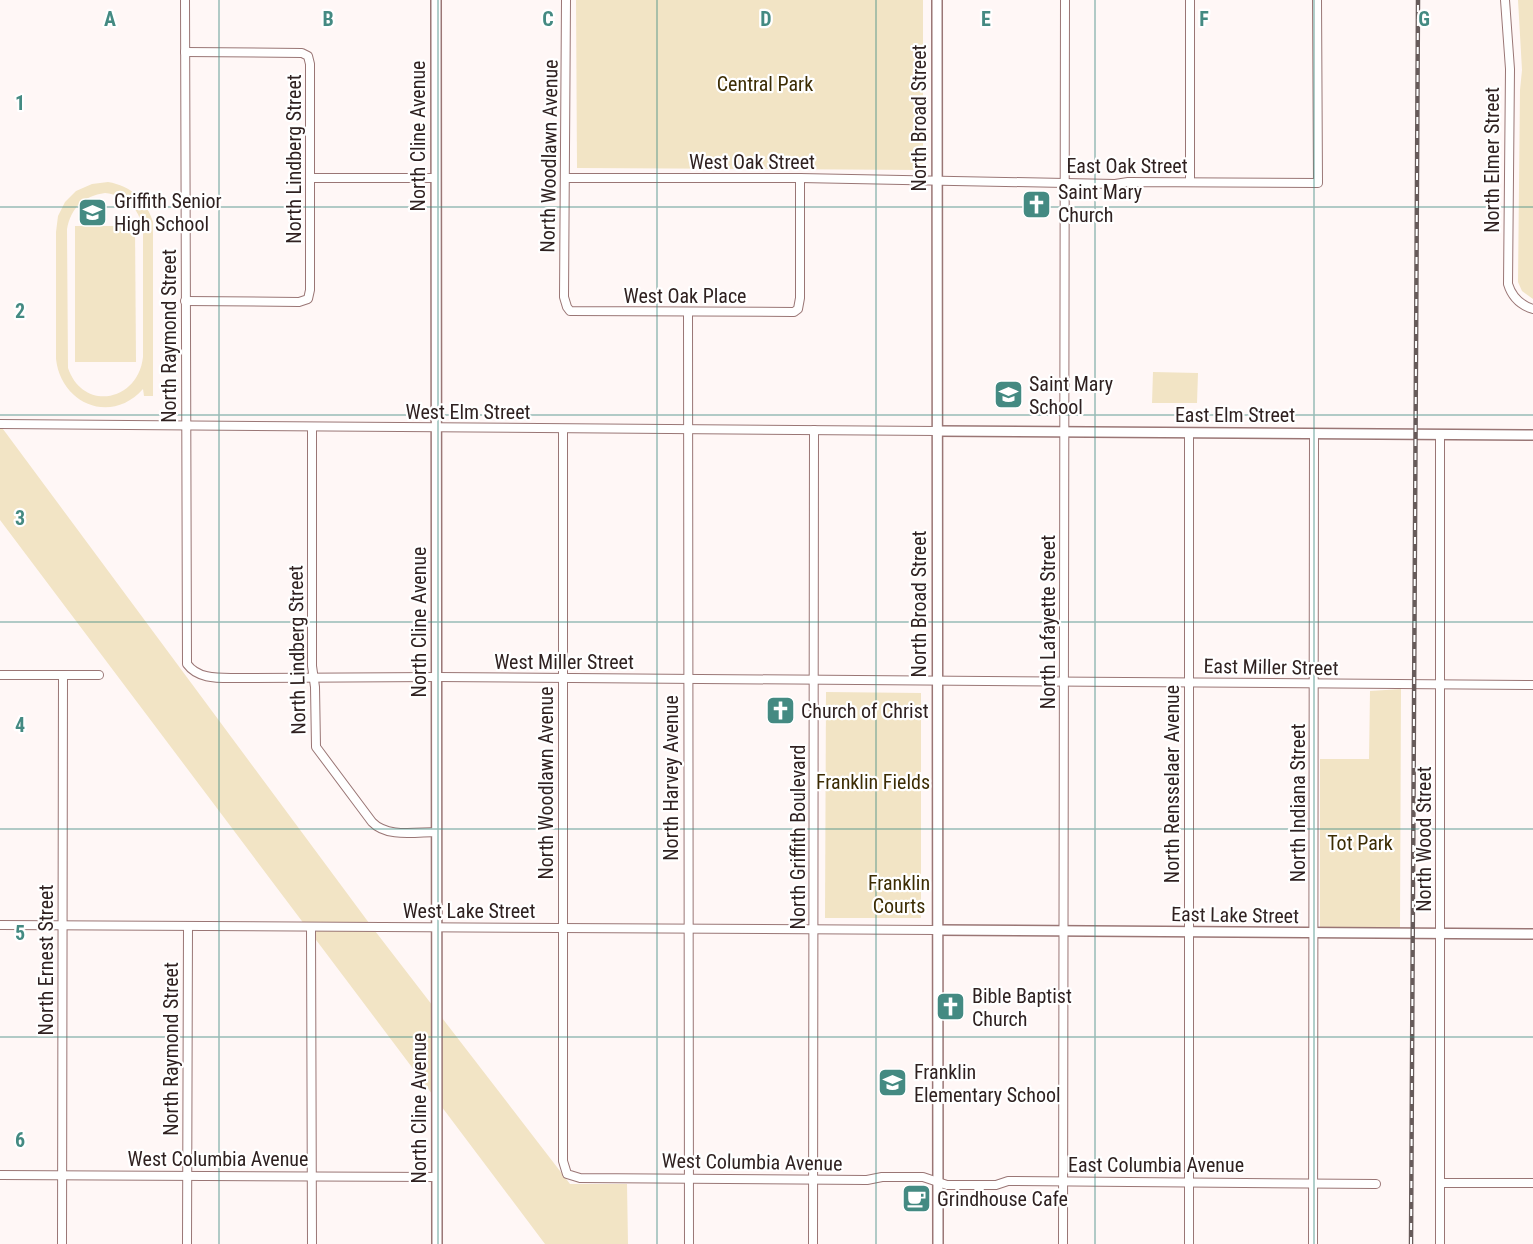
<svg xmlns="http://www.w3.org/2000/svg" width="1533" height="1244" font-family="'Roboto Condensed',sans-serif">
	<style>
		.green { fill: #f2e4c5; fill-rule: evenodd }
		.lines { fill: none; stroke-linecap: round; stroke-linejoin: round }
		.minor-casing { stroke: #9a7675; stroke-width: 10 }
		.tertiary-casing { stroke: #9a7675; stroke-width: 12 }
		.minor { stroke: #fff; stroke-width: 8 }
		.tertiary { stroke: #fff; stroke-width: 9 }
		.rail-casing { stroke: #675b5a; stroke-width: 4.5 }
		.rail { stroke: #fff; stroke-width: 2; stroke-dasharray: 7; stroke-linecap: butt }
		.grid { fill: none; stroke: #448a82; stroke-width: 1.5; stroke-opacity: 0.55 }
		.labels { text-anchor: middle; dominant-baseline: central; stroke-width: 4.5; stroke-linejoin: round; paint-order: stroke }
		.park-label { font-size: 20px; fill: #3c2c03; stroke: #fff }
		.street-label { font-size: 20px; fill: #2f2120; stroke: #fff }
		.poi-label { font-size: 20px; fill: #2f2120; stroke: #fff; text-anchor: start }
		.grid-label { font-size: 20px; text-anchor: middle; font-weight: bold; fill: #448a82; stroke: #fff; stroke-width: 4.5; stroke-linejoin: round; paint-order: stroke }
	</style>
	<rect width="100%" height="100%" fill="#fff7f6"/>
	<g class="green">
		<path d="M576,0H923V169L922,170L577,168Z"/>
		<path d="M1518,0H1533V299L1522,291L1518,282L1520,90L1522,70Z"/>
		<path d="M108,182C131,186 146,200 153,222V396H144L143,389C111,425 61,404 56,359V232L58,216L65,202L76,191L92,184ZM105,193C127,195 142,211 143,233V357C138,402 83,412 68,368L67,229C71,208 83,196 105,193Z"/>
		<path d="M75,226H135L136,362H75Z"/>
		<path d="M1153,372L1198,373L1197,403H1152Z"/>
		<path d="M0,425L372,927L570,1184H627L628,1244H545L0,520Z"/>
		<path d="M1401,689L1400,929L1320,928V759H1369L1370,691Z"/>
		<path d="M826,692L921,693V918H825Z"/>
	</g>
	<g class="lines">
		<defs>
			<g id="minor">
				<path d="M185,0L187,664C197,678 215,678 231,678L437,677L1533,685"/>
				<path d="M566,0L564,297L567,307L570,311L794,312L798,309L800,298V178"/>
				<path d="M1505,0L1510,69L1508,284C1512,297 1520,305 1533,309"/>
				<path d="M185,52L302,53L308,56L310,64V290L308,299L299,302L185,301"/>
				<path d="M310,178H436"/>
				<path d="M566,178H800L1115,184L1128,182L1318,183L1317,0"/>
				<path d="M1190,182V0"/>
				<path d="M688,312L689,1244"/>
				<path d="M0,424L937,431"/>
				<path d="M312,427V666L315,687L316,747L372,822C387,838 416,832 437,832"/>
				<path d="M563,429V1161L567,1174L580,1178L867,1180L882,1177H923L947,1185H996L1008,1181L1376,1184"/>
				<path d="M0,675H99"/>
				<path d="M0,925L937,930"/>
				<path d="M311,927L312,1244"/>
				<path d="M0,1175L437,1177"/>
				<path d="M1440,1183H1533"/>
				<path d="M62,1244L63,675"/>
				<path d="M187,1244L188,926"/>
				<path d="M813,1244L814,430"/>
				<path d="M1063,1244L1065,0"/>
				<path d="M1189,1244V433"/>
				<path d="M1313,1244L1314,434"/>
				<path d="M1440,1244V434"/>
			</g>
			<g id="tertiary">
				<path d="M436,0L437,1244"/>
				<path d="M937,0L938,1244"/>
				<path d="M937,431L1533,435"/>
				<path d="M937,930L1533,934"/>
			</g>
		</defs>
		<use href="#minor" class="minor-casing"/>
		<use href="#tertiary" class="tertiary-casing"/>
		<use href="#minor" class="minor"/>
		<use href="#tertiary" class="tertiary"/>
		<defs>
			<path id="rail" d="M1411,1244L1418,0"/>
		</defs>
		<use href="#rail" class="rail-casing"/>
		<use href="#rail" class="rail"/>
	</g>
	<path class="grid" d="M219,0V1244M438,0V1244M657,0V1244M876,0V1244M1095,0V1244M1314,0V1244M0,207H1533M0,415H1533M0,622H1533M0,829H1533M0,1037H1533"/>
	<defs>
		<symbol id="church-square" viewBox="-11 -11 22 22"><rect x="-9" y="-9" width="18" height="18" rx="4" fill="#448a82" stroke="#fff"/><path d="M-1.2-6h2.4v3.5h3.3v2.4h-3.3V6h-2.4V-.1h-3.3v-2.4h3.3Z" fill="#fff"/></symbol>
		<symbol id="school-square" viewBox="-11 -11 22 22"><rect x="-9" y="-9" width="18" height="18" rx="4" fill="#448a82" stroke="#fff"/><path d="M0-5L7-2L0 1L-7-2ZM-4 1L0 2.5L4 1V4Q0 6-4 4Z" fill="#fff"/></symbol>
		<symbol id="cafe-square" viewBox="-11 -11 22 22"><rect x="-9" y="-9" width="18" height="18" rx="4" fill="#448a82" stroke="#fff"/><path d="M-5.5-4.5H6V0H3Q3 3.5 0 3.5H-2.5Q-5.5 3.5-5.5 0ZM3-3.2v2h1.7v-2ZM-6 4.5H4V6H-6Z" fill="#fff"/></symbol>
	</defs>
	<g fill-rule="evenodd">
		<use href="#church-square" x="1020" y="188" width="33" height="33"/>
		<use href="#school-square" x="76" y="196" width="33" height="33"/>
		<use href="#school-square" x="992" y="378" width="33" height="33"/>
		<use href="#church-square" x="764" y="694" width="33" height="33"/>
		<use href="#church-square" x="934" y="990" width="33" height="33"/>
		<use href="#school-square" x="876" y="1066" width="33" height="33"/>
		<use href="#cafe-square" x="900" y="1182" width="33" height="33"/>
	</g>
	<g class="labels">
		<g class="park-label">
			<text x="765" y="84">Central Park</text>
			<text x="873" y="782">Franklin Fields</text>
			<text x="1360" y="843">Tot Park</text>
			<text x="899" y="883">Franklin<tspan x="899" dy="23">Courts</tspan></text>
		</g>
		<g class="street-label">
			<text transform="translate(919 118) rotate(-90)">North Broad Street</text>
			<text transform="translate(418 136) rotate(-90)">North Cline Avenue</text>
			<text transform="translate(549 156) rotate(-89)">North Woodlawn Avenue</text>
			<text transform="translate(294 159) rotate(-90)">North Lindberg Street</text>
			<text transform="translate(1492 160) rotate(-90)">North Elmer Street</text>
			<text x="752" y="162">West Oak Street</text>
			<text x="1127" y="166">East Oak Street</text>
			<text x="685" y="296">West Oak Place</text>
			<text transform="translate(169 336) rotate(-90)">North Raymond Street</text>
			<text x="468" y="412">West Elm Street</text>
			<text x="1235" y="415">East Elm Street</text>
			<text transform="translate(919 604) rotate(-90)">North Broad Street</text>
			<text transform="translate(419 622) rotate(-90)">North Cline Avenue</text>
			<text transform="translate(1048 622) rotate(-90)">North Lafayette Street</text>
			<text transform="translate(297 650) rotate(-91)">North Lindberg Street</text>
			<text x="564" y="662">West Miller Street</text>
			<text transform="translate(1271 667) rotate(1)">East Miller Street</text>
			<text transform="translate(671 778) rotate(-90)">North Harvey Avenue</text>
			<text transform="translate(546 783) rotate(-90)">North Woodlawn Avenue</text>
			<text transform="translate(1172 784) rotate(-90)">North Rensselaer Avenue</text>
			<text transform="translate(1298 803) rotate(-90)">North Indiana Street</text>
			<text transform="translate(798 837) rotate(-90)">North Griffith Boulevard</text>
			<text transform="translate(1424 839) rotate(-90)">North Wood Street</text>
			<text x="469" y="911">West Lake Street</text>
			<text transform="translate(1235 915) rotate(1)">East Lake Street</text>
			<text transform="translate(46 960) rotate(-90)">North Ernest Street</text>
			<text transform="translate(171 1049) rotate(-90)">North Raymond Street</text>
			<text transform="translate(419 1108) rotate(-90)">North Cline Avenue</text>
			<text x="218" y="1159">West Columbia Avenue</text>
			<text transform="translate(752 1162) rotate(1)">West Columbia Avenue</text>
			<text x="1156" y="1165">East Columbia Avenue</text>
		</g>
		<g class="poi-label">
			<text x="1058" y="192">Saint Mary<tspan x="1058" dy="23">Church</tspan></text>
			<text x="114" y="201">Griffith Senior<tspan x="114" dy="23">High School</tspan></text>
			<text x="1029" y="384">Saint Mary<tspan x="1029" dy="23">School</tspan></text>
			<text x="801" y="711">Church of Christ</text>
			<text x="972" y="996">Bible Baptist<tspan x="972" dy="23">Church</tspan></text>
			<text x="914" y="1072">Franklin<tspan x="914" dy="23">Elementary School</tspan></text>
			<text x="937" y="1199">Grindhouse Cafe</text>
		</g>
	</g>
	<g class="grid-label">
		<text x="110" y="26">A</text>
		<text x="328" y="26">B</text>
		<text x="548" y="26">C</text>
		<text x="766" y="26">D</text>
		<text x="986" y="26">E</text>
		<text x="1204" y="26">F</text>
		<text x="1424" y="26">G</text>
		<text x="20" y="110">1</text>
		<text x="20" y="318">2</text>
		<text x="20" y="525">3</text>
		<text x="20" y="732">4</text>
		<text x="20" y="940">5</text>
		<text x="20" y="1147">6</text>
	</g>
</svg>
